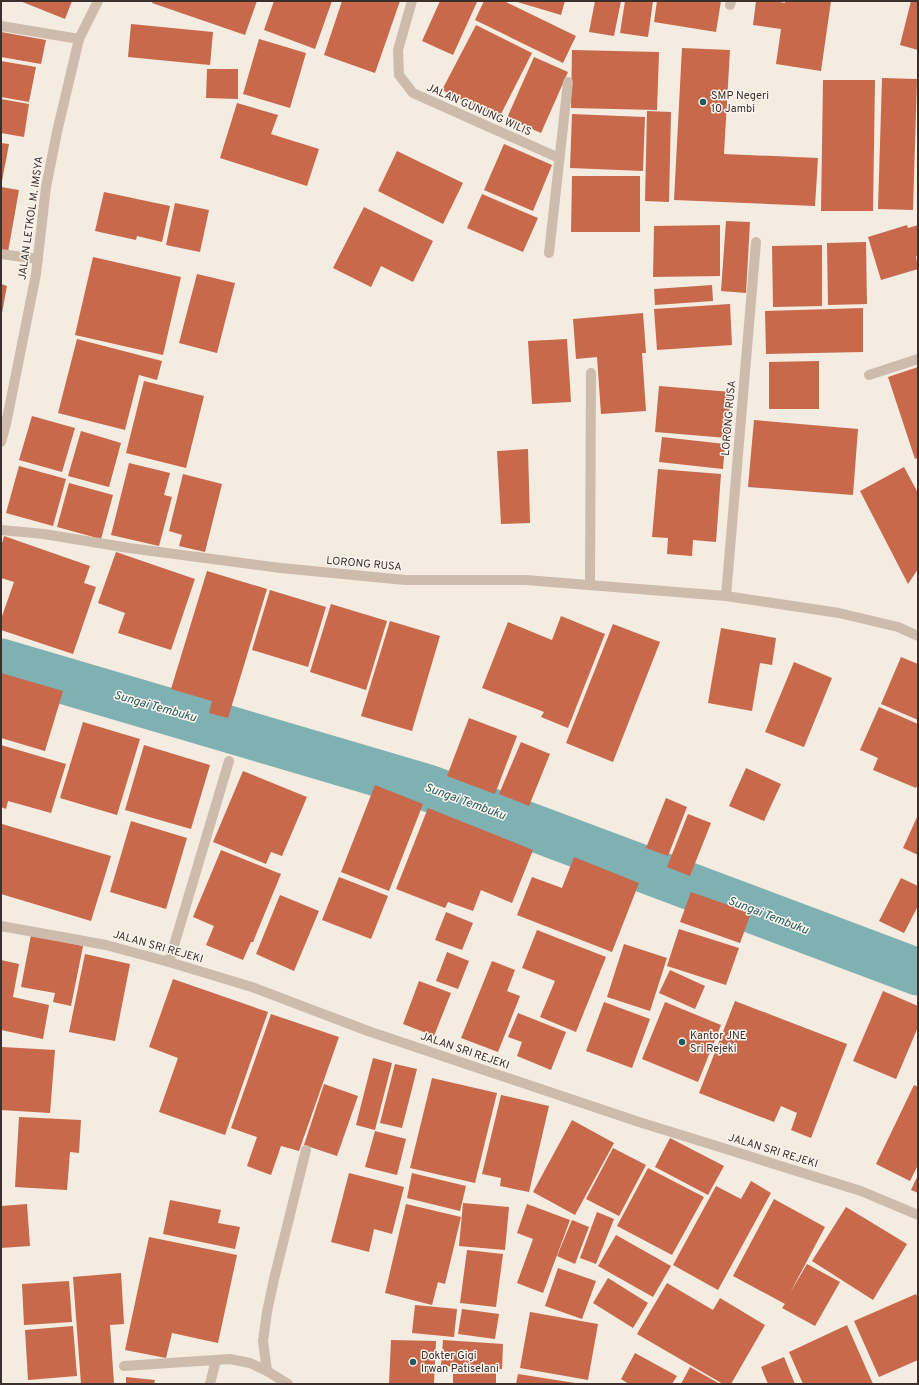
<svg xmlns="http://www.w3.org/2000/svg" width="919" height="1385" font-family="Overpass,sans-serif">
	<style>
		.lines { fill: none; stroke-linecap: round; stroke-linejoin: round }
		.river { stroke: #7fb0b2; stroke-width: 47 }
		.building { fill: #c8694b }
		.minor { stroke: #cdbbac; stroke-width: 10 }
		.tertiary { stroke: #cdbbac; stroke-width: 10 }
		.poi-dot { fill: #1f5a5e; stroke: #fbf5ee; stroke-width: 1.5 }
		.labels { text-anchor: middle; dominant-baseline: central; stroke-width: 3; stroke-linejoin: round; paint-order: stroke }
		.poi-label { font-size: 11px; fill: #3b302b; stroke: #fbf5ee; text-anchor: start }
		.street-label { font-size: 11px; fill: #3b302b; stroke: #fbf5ee }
		.water-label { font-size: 12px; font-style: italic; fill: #1f5a5e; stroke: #fbf5ee }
	</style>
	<rect width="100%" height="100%" fill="#f4ebe1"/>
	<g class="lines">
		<path class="river" d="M1,662L428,788L918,972"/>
	</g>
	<g class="building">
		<path d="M20,1H72L65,19Z"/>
		<path d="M153,1H257L245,35L152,3Z"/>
		<path d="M274,1H332L315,49L264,30Z"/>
		<path d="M342,1H400L375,73L324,55Z"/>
		<path d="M440,1H474L477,2L453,55L422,41Z"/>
		<path d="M484,1H504L576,36L563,63L475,20Z"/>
		<path d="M514,1H565L561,15Z"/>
		<path d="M595,1H621L614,36L589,32Z"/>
		<path d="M625,1H653L648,37L620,33Z"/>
		<path d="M657,1H721L716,32L654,22Z"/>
		<path d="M756,1H774L785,3V1H831L821,71L776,64L781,29L753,25Z"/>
		<path d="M911,1H918V50L900,45Z"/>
		<path d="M131,24L213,32L210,65L128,57Z"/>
		<path d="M476,25L532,53L499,118L442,90Z"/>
		<path d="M1,32L46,40L41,64L1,57Z"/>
		<path d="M259,39L306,53L290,108L243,94Z"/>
		<path d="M682,48L730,50L724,154L818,158L815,206L674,200Z"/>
		<path d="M572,50L659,52L657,110L571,108Z"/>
		<path d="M534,57L568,72L541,133L507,118Z"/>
		<path d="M1,61L36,67L29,102L1,97Z"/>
		<path d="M207,69H238V99L206,98Z"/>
		<path d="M882,78L917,79L913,210L878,209Z"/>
		<path d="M823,80H875L873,211H821Z"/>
		<path d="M1,99L29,104L24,137L1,133Z"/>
		<path d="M237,103L278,115L271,134L319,149L307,186L220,158Z"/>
		<path d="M647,111L671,112L669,202L645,201Z"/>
		<path d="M572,114L645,117L643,171L570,168Z"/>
		<path d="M1,143L9,144L2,181H1Z"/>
		<path d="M504,144L552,165L533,211L484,190Z"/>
		<path d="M397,151L463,183L443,224L378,191Z"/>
		<path d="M572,176H640V232H571Z"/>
		<path d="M1,187L19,190L8,252L1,251Z"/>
		<path d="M104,192L170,206L162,242L137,236L136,240L95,231Z"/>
		<path d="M482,194L538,218L523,252L467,228Z"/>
		<path d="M175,203L209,210L200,252L166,245Z"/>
		<path d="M364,207L433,241L413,282L381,266L371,287L333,268Z"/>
		<path d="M726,221L750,222L746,293L721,291Z"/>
		<path d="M720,225V276L653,277L654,226Z"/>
		<path d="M907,225L908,228L918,225V256H916L918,269L881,280L868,237Z"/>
		<path d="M866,242L867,304L828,305L827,243Z"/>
		<path d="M822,245V306L773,307L772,246Z"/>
		<path d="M93,257L181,277L163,355L75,335Z"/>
		<path d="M197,274L235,283L217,353L179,343Z"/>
		<path d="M1,284L7,286L2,313H1Z"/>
		<path d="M712,285L713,301L655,305L654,289Z"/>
		<path d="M730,304L732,345L657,350L654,309Z"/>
		<path d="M863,308V352L766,354L765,311Z"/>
		<path d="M643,313L646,353H642L646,411L601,414L597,357L576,359L573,319Z"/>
		<path d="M77,339L162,361L157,380L139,375L125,430L58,413Z"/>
		<path d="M567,339L571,402L532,404L528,341Z"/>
		<path d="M819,361V409H769V362Z"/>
		<path d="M918,367V458L915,459L888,377Z"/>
		<path d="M144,381L204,396L186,468L126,453Z"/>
		<path d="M659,386L731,392L727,438L655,432Z"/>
		<path d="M32,416L75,428L62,472L19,460Z"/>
		<path d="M754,420L858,429L853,495L748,487Z"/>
		<path d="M81,431L121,443L109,487L68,476Z"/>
		<path d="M662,437L725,444L723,469L659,462Z"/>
		<path d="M528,449L530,523L501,524L497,451Z"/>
		<path d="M129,463L170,473L164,495L172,497L159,546L111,535Z"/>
		<path d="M19,466L66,479L53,526L6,513Z"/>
		<path d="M904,467L918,493V569L908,584L860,491Z"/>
		<path d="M658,469L721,474L716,542L693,540L692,556L667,554L668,538L652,537Z"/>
		<path d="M183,474L222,484L205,552L179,546L182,535L169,531Z"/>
		<path d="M69,483L113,495L101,539L57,527Z"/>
		<path d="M4,536L90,566L84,583L96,587L73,654L1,630V619L14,582L1,578V547Z"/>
		<path d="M116,552L195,579L171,650L118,633L125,613L98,603Z"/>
		<path d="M207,571L267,589L228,718L209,713L212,701L171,689Z"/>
		<path d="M270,590L326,607L308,667L252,650Z"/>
		<path d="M331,604L387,621L366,690L310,672Z"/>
		<path d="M561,616L605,634L568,728L541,717L544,712L482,688L508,622L552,640Z"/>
		<path d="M390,621L440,636L412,731L361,716Z"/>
		<path d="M613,624L660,642L613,762L566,743Z"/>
		<path d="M721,628L776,638L772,665L760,663L752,711L708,703Z"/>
		<path d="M901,657L918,664V720L881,704Z"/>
		<path d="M794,662L832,678L804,747L765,732Z"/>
		<path d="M1,673L63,691L45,751L1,738Z"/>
		<path d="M879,707L918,724V784L916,788L873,770L878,758L860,750Z"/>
		<path d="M469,718L517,736L495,794L447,776Z"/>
		<path d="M83,722L140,739L117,815L60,798Z"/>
		<path d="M521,742L550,754L529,806L499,794Z"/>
		<path d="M1,745L66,764L51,813L8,801L6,809L1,807Z"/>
		<path d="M144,745L210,765L191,829L125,810Z"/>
		<path d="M746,768L781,784L764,821L729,806Z"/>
		<path d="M243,771L307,797L282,856L271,852L266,864L213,842Z"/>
		<path d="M375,785L423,804L389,891L341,872Z"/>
		<path d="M666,798L687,807L668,856L646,848Z"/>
		<path d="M428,808L533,850L512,903L481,890L473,911L448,902L445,908L396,889Z"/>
		<path d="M688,814L711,823L690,876L667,867Z"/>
		<path d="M918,815V855L903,848Z"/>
		<path d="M131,821L187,838L166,909L110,892Z"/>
		<path d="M2,824L111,856L91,921L1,894Z"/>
		<path d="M221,850L281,874L253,942H251L243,960L206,945L214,926L193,917Z"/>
		<path d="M574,857L639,883L612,952L517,915L532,877L562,888Z"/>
		<path d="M339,877L388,896L371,939L322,920Z"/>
		<path d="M901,878L918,886V906L904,933L879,921Z"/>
		<path d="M691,892L751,913L740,943L680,922Z"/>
		<path d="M280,895L319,911L294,971L256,954Z"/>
		<path d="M446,912L473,923L462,950L435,940Z"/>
		<path d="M679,929L739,948L726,985L667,966Z"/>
		<path d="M537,930L606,957L576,1032L540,1017L555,981L522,968Z"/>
		<path d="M31,935L83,946L71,1006L53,1002L55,993L21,987Z"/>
		<path d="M624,944L667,958L650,1011L607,997Z"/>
		<path d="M447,952L469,961L458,989L436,981Z"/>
		<path d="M85,954L130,964L115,1041L69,1032Z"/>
		<path d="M1,960L19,964L13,997L49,1005L43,1039L1,1030Z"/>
		<path d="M492,961L515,970L507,991L520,996L498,1052L461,1038Z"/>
		<path d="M670,970L705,986L695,1009L659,993Z"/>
		<path d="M173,979L268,1012L225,1135L159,1112L178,1058L149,1047Z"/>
		<path d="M419,981L451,993L434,1036L403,1024Z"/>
		<path d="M883,991L918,1006V1027L896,1079L853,1061Z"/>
		<path d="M735,1001L847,1044L811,1138L791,1130L797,1113L781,1106L774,1122L699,1093Z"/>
		<path d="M604,1002L650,1019L632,1068L586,1051Z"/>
		<path d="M665,1002L721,1025L698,1082L642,1059Z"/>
		<path d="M518,1013L566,1032L551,1070L517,1056L522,1042L508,1037Z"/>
		<path d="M271,1014L339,1037L299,1151L281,1146L271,1175L247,1166L257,1137L231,1128Z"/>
		<path d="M2,1047L55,1050L50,1113L1,1110Z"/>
		<path d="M373,1058L392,1063L375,1130L356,1125Z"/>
		<path d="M395,1064L417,1069L402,1128L380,1123Z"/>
		<path d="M432,1078L497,1093L475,1183L410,1168Z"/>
		<path d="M324,1084L358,1096L337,1156L304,1145Z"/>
		<path d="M914,1085L918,1087V1165L910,1181L876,1164Z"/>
		<path d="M501,1095L549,1106L529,1192L500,1186L501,1178L482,1174Z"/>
		<path d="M19,1117L81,1120L79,1153L70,1152L67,1190L15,1187Z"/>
		<path d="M572,1120L614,1143L575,1215L533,1192Z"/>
		<path d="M375,1131L406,1139L397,1175L365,1167Z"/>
		<path d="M670,1138L724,1166L708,1195L655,1167Z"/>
		<path d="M613,1148L646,1165L619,1216L586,1199Z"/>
		<path d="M648,1168L704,1197L672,1255L617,1226Z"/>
		<path d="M349,1173L404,1187L392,1234L374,1229L369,1252L331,1242Z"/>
		<path d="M412,1173L466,1186L460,1211L407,1198Z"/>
		<path d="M918,1175V1193L911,1190Z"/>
		<path d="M751,1181L771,1193L718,1290L673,1265L716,1186L741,1199Z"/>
		<path d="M774,1199L825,1227L790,1293L807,1264L840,1282L815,1326L782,1308L785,1304L733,1276Z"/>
		<path d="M170,1200L221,1210L218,1223L240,1227L235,1249L163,1234Z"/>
		<path d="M463,1203L509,1207L505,1250L459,1246Z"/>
		<path d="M27,1204L30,1246L1,1248V1206Z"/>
		<path d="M406,1204L461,1217L445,1284L438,1282L432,1305L385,1293Z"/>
		<path d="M527,1204L570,1220L543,1293L517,1283L533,1239L517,1233Z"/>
		<path d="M846,1207L907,1244L873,1300L812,1261Z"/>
		<path d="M597,1212L614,1219L596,1264L580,1258Z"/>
		<path d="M572,1220L589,1227L575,1264L557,1256Z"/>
		<path d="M616,1235L671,1266L653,1297L598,1266Z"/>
		<path d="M149,1237L237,1255L218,1343L172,1333L166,1358L125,1350Z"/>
		<path d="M467,1250L503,1254L496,1307L460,1303Z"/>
		<path d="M558,1268L596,1281L582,1319L545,1306Z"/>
		<path d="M121,1273L124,1324L110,1325L114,1384H81L73,1277Z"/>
		<path d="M608,1278L648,1303L633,1328L593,1303Z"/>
		<path d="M69,1281L72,1322L24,1325L22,1284Z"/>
		<path d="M667,1283L713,1310L720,1298L765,1325L731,1384H723L637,1334Z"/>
		<path d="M916,1294L918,1299V1360L879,1377L854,1321Z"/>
		<path d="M415,1305L457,1309L454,1337L412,1333Z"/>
		<path d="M462,1309L499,1314L495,1339L458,1334Z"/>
		<path d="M530,1312L598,1324L588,1380L520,1368Z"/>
		<path d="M847,1325L873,1384H803L789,1352Z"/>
		<path d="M73,1326L77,1376L28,1380L25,1330Z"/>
		<path d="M391,1340L436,1341L434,1384H389Z"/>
		<path d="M443,1340L503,1344L502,1369L441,1366Z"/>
		<path d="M635,1353L677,1376L672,1384H629L621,1379Z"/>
		<path d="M784,1357L795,1384H768L761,1367Z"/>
		<path d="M690,1367L720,1384H681Z"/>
		<path d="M496,1373V1384H453V1374Z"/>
		<path d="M518,1374L575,1383V1384H516Z"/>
		<path d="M126,1377L155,1380L154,1384H126Z"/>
	</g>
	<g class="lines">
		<g class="minor">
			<path d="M412,1L398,50L399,75L413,93L559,158"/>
			<path d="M730,5L731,1"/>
			<path d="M1,26L79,39"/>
			<path d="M549,253L568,82"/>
			<path d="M1,254L38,259"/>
			<path d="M869,375L918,359"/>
			<path d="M1,530L44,534L129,548L281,568L405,580H526L726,596L839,613L898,627L918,636"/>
			<path d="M590,585L591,373"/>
			<path d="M726,596L756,242"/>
			<path d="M1,926L106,945L169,962L252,987L368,1031L639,1122L861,1191L918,1215"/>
			<path d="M169,962L229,761"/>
			<path d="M124,1366L230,1359L250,1363L267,1371L288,1384"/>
			<path d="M267,1371L263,1341L267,1312L274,1279L306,1150"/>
			<path d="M210,1384L216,1360"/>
		</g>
		<path class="tertiary" d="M1,442L6,424L36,274L46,187L57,132L79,39L98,1"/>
	</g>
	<g class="poi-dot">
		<circle cx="703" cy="102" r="4"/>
		<circle cx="682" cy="1042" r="4"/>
		<circle cx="413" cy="1362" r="4"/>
	</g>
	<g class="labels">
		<g class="poi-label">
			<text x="711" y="96">SMP Negeri<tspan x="711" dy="13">10 Jambi</tspan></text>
			<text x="690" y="1036">Kantor JNE<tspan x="690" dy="13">Sri Rejeki</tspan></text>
			<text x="421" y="1356">Dokter Gigi<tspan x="421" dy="13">Irwan Patiselani</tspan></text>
		</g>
		<g class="street-label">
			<text transform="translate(479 110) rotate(24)">JALAN GUNUNG WILIS</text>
			<text transform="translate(31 218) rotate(-82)">JALAN LETKOL M. IMSYA</text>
			<text transform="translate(729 418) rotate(-85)">LORONG RUSA</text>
			<text transform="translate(364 564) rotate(5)">LORONG RUSA</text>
			<text transform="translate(158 947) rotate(16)">JALAN SRI REJEKI</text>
			<text transform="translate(465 1051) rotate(19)">JALAN SRI REJEKI</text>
			<text transform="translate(773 1151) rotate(17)">JALAN SRI REJEKI</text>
		</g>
		<g class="water-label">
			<text transform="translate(155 707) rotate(16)">Sungai Tembuku</text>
			<text transform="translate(465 802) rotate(20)">Sungai Tembuku</text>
			<text transform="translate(768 916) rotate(21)">Sungai Tembuku</text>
		</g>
	</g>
	<rect width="919" height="1385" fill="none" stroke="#3b302b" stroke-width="4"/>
</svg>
